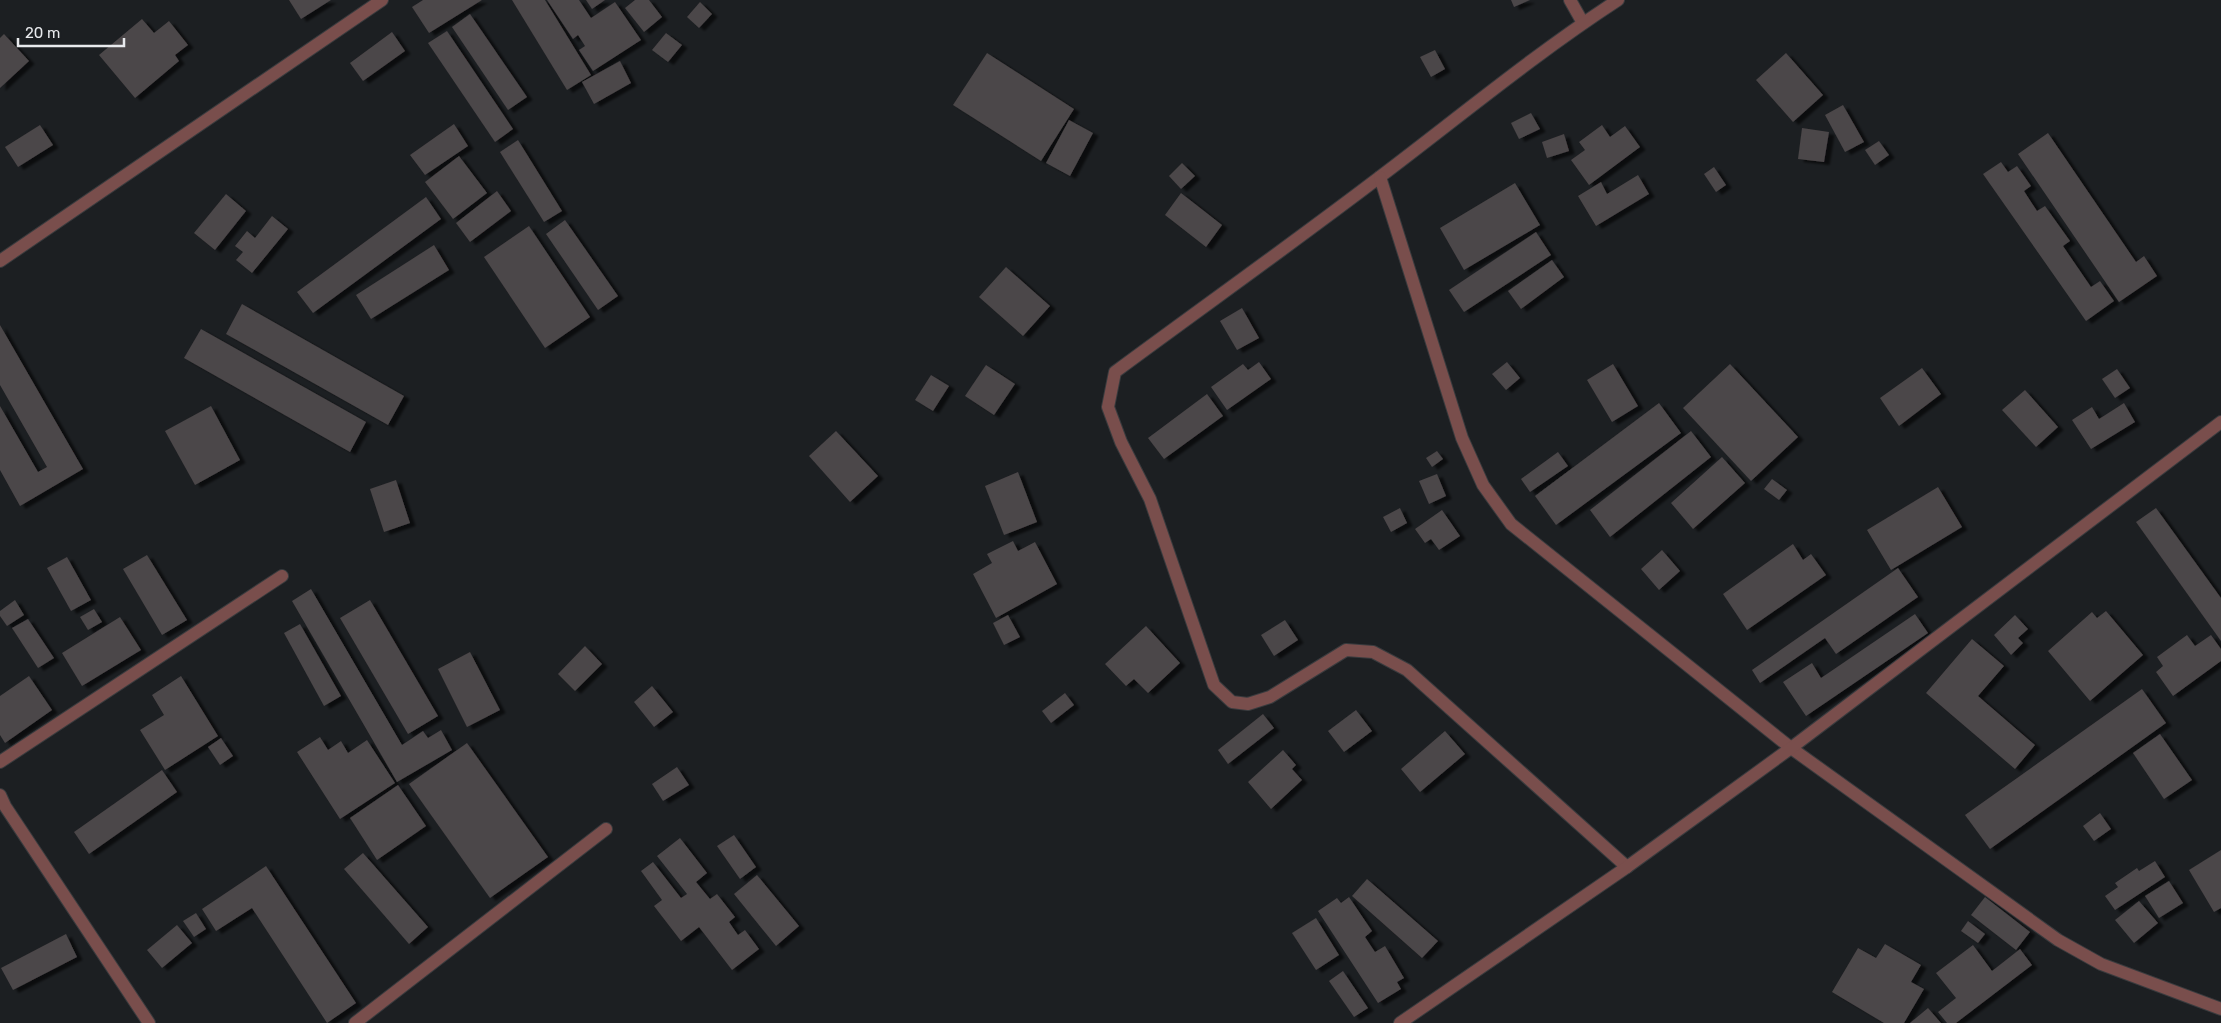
<svg xmlns="http://www.w3.org/2000/svg" width="2221" height="1023" font-family="Rubik,sans-serif">
	<style>
		.building { fill: #4b4648; filter: url(#shadow) }
		.lines { fill: none; stroke-linecap: round; stroke-linejoin: round }
		.street-casing { stroke: #393b3e; stroke-width: 14 }
		.street { stroke: #794e4c; stroke-width: 12 }
	</style>
	<defs>
		<filter id="shadow"><feDropShadow dx="5.5" dy="3" stdDeviation="1" flood-color="#0009"/></filter>
	</defs>
	<rect width="100%" height="100%" fill="#1c1f22"/>
	<g class="building">
		<path d="M289,0H331L301,19Z"/>
		<path d="M423,0H482L429,33L412,7Z"/>
		<path d="M512,0H545L591,75L567,90Z"/>
		<path d="M547,0H579L591,18L615,2L641,40L593,71L579,50L585,46L578,35L573,39Z"/>
		<path d="M586,0H605L592,9Z"/>
		<path d="M635,0H649L662,17L644,32L625,8Z"/>
		<path d="M1511,0H1530L1514,7Z"/>
		<path d="M700,2L712,14L699,28L687,17Z"/>
		<path d="M470,14L527,97L508,110L452,27Z"/>
		<path d="M142,19L154,33L169,21L188,45L175,55L179,61L135,98L99,55Z"/>
		<path d="M447,31L513,129L495,142L428,43Z"/>
		<path d="M392,32L405,51L363,81L350,63Z"/>
		<path d="M666,33L682,45L668,62L652,50Z"/>
		<path d="M4,34L29,61L0,88V38Z"/>
		<path d="M1435,50L1445,69L1431,77L1420,57Z"/>
		<path d="M987,53L1074,109L1041,161L953,105Z"/>
		<path d="M1786,53L1823,95L1793,122L1756,80Z"/>
		<path d="M620,61L631,83L594,104L582,82Z"/>
		<path d="M1843,105L1864,142L1845,152L1825,115Z"/>
		<path d="M1531,113L1540,129L1519,139L1511,123Z"/>
		<path d="M1069,120L1093,133L1070,176L1046,163Z"/>
		<path d="M454,124L468,146L425,175L410,155Z"/>
		<path d="M40,125L53,145L18,167L5,147Z"/>
		<path d="M1602,125L1610,137L1625,126L1640,147L1589,185L1571,160L1585,150L1579,142Z"/>
		<path d="M1802,128L1829,132L1824,162L1798,159Z"/>
		<path d="M2048,133L2136,262L2144,256L2157,276L2119,302L2018,154Z"/>
		<path d="M1564,134L1569,151L1547,158L1542,142Z"/>
		<path d="M518,140L562,211L544,222L500,152Z"/>
		<path d="M1879,141L1889,155L1875,165L1865,150Z"/>
		<path d="M459,156L487,193L453,219L425,182Z"/>
		<path d="M2001,162L2008,172L2017,166L2031,186L2024,191L2037,211L2045,206L2070,241L2063,246L2091,287L2100,281L2114,301L2086,321L1983,174Z"/>
		<path d="M1182,163L1195,176L1181,189L1169,176Z"/>
		<path d="M1714,167L1726,185L1716,192L1704,174Z"/>
		<path d="M1638,175L1649,194L1596,226L1578,196L1601,182L1607,194Z"/>
		<path d="M1515,183L1540,225L1464,270L1440,228Z"/>
		<path d="M497,191L511,211L470,242L456,223Z"/>
		<path d="M1181,193L1222,225L1206,247L1165,215Z"/>
		<path d="M226,194L246,211L215,250L194,233Z"/>
		<path d="M426,197L441,219L313,313L297,292Z"/>
		<path d="M272,216L288,229L252,273L236,260L243,252L235,246L247,231L255,238Z"/>
		<path d="M565,220L618,296L598,310L546,234Z"/>
		<path d="M529,226L590,317L545,348L484,257Z"/>
		<path d="M1536,232L1551,255L1464,312L1449,290Z"/>
		<path d="M434,245L449,270L371,319L356,295Z"/>
		<path d="M1552,260L1564,277L1521,309L1508,291Z"/>
		<path d="M1006,267L1050,306L1023,336L979,297Z"/>
		<path d="M242,304L404,396L388,425L226,334Z"/>
		<path d="M1242,308L1259,338L1237,350L1220,321Z"/>
		<path d="M0,325L83,469L20,506L0,470V406L38,472L47,467L0,385Z"/>
		<path d="M201,329L366,422L350,452L184,358Z"/>
		<path d="M1259,362L1271,379L1227,410L1211,387L1243,364L1248,370Z"/>
		<path d="M1507,362L1520,378L1506,390L1492,374Z"/>
		<path d="M1613,364L1638,406L1612,422L1587,380Z"/>
		<path d="M1730,364L1798,437L1751,481L1683,408Z"/>
		<path d="M986,365L1015,384L994,415L965,396Z"/>
		<path d="M1922,368L1941,394L1899,426L1880,398Z"/>
		<path d="M2117,369L2130,388L2115,398L2102,379Z"/>
		<path d="M931,375L949,386L933,411L915,400Z"/>
		<path d="M2025,390L2058,427L2036,447L2002,410Z"/>
		<path d="M1207,394L1223,416L1164,459L1148,438Z"/>
		<path d="M1659,403L1681,433L1556,525L1535,496Z"/>
		<path d="M2124,403L2135,422L2091,449L2072,420L2092,407L2099,419Z"/>
		<path d="M211,406L240,460L195,485L165,431Z"/>
		<path d="M836,431L878,476L850,502L809,456Z"/>
		<path d="M1691,431L1711,457L1610,537L1590,510Z"/>
		<path d="M1437,451L1443,459L1432,467L1426,458Z"/>
		<path d="M1558,452L1568,466L1530,492L1521,479Z"/>
		<path d="M1722,457L1745,483L1693,529L1671,503Z"/>
		<path d="M1018,472L1037,522L1004,535L985,486Z"/>
		<path d="M1437,474L1446,496L1429,504L1419,481Z"/>
		<path d="M1772,479L1787,490L1779,500L1764,489Z"/>
		<path d="M396,480L410,523L384,532L370,489Z"/>
		<path d="M1938,487L1962,527L1891,570L1867,530Z"/>
		<path d="M1400,508L1407,523L1391,532L1383,517Z"/>
		<path d="M2156,508L2221,598V641L2136,522Z"/>
		<path d="M1442,510L1460,536L1439,550L1431,539L1425,543L1415,529Z"/>
		<path d="M1013,541L1018,551L1035,542L1057,584L996,618L973,574L992,563L987,554Z"/>
		<path d="M1793,544L1803,560L1811,554L1826,575L1747,630L1723,594Z"/>
		<path d="M1662,550L1680,571L1659,590L1641,569Z"/>
		<path d="M147,555L187,620L162,635L123,569Z"/>
		<path d="M67,557L91,600L71,611L47,568Z"/>
		<path d="M1898,568L1918,597L1836,654L1825,638L1760,683L1752,670Z"/>
		<path d="M311,589L402,745L423,731L428,738L441,730L452,750L397,782L292,601Z"/>
		<path d="M15,600L24,615L7,626L0,616V611Z"/>
		<path d="M370,600L438,716L408,734L340,618Z"/>
		<path d="M94,609L102,622L88,630L80,617Z"/>
		<path d="M2106,611L2143,655L2090,701L2048,651L2092,612L2097,618Z"/>
		<path d="M1915,614L1928,633L1806,716L1783,682L1812,663L1821,678Z"/>
		<path d="M1008,615L1020,637L1004,645L993,623Z"/>
		<path d="M2015,615L2028,629L2018,638L2023,643L2011,655L1994,635Z"/>
		<path d="M120,617L141,650L82,686L62,653Z"/>
		<path d="M28,619L54,658L38,668L12,628Z"/>
		<path d="M1285,620L1298,640L1274,656L1261,635Z"/>
		<path d="M300,624L341,696L324,706L284,633Z"/>
		<path d="M1146,626L1180,663L1148,693L1134,679L1126,686L1105,664Z"/>
		<path d="M2187,635L2195,646L2211,635L2221,649V661L2173,696L2156,672L2163,666L2157,657Z"/>
		<path d="M1972,639L2004,666L1978,696L2035,745L2015,769L1926,693Z"/>
		<path d="M585,646L602,664L575,691L558,674Z"/>
		<path d="M470,652L500,710L467,727L438,669Z"/>
		<path d="M29,676L52,710L5,743L0,735V696Z"/>
		<path d="M181,676L218,736L165,770L140,730L164,715L152,695Z"/>
		<path d="M652,686L673,712L654,727L634,702Z"/>
		<path d="M2142,689L2166,723L1990,849L1965,815Z"/>
		<path d="M1065,693L1074,705L1051,723L1042,711Z"/>
		<path d="M1356,710L1372,731L1344,752L1328,731Z"/>
		<path d="M1263,714L1274,728L1228,764L1218,750Z"/>
		<path d="M1445,731L1465,754L1420,792L1401,769Z"/>
		<path d="M2160,734L2192,780L2164,799L2133,753Z"/>
		<path d="M320,737L328,750L341,741L348,753L367,740L395,783L340,819L297,752Z"/>
		<path d="M221,738L233,756L220,765L208,747Z"/>
		<path d="M467,743L548,857L490,898L409,784Z"/>
		<path d="M1283,750L1296,765L1292,769L1302,780L1271,809L1248,782Z"/>
		<path d="M677,767L689,785L663,801L652,784Z"/>
		<path d="M162,770L177,792L89,854L74,832Z"/>
		<path d="M398,785L426,826L377,860L350,818Z"/>
		<path d="M2100,813L2111,829L2094,841L2083,826Z"/>
		<path d="M734,835L756,867L740,879L717,846Z"/>
		<path d="M680,838L707,873L696,882L710,899L717,894L735,917L729,922L738,935L745,930L759,949L732,970L699,927L681,941L654,906L662,900L641,871L653,862L681,898L687,894L657,856Z"/>
		<path d="M2221,850V908L2214,912L2189,870Z"/>
		<path d="M363,853L428,927L409,944L344,869Z"/>
		<path d="M2155,861L2165,877L2115,910L2105,896L2118,887L2115,883L2137,868L2139,871Z"/>
		<path d="M266,866L356,1003L327,1023L252,908L216,931L202,909Z"/>
		<path d="M757,875L799,926L776,946L734,894Z"/>
		<path d="M1367,879L1438,941L1422,958L1352,896Z"/>
		<path d="M2169,881L2183,903L2159,918L2145,896Z"/>
		<path d="M1349,897L1372,931L1365,937L1375,952L1385,946L1404,978L1397,982L1401,989L1378,1003L1318,911L1337,898L1341,903Z"/>
		<path d="M1985,897L2030,932L2016,950L1971,915Z"/>
		<path d="M2139,901L2158,923L2134,943L2115,920Z"/>
		<path d="M196,913L206,929L194,937L183,921Z"/>
		<path d="M1316,918L1339,955L1316,970L1292,933Z"/>
		<path d="M1968,921L1985,934L1978,943L1961,931Z"/>
		<path d="M177,925L192,943L162,968L147,950Z"/>
		<path d="M66,934L77,957L13,990L1,968Z"/>
		<path d="M1885,944L1921,965L1911,982L1924,989L1904,1023H1884L1832,992L1858,948L1876,958Z"/>
		<path d="M1973,945L1992,971L2020,949L2032,965L1956,1023H1947L1938,1012L1956,998L1936,973Z"/>
		<path d="M1343,971L1368,1008L1354,1017L1329,981Z"/>
		<path d="M1928,1008L1941,1023H1910Z"/>
	</g>
	<g class="lines">
		<defs>
			<g id="street">
				<path d="M1570,0L1583,23"/>
				<path d="M1618,0C1535,54 1459,117 1381,176C1293,243 1203,307 1115,372L1108,407L1121,442L1150,499L1214,685L1232,702L1248,704L1270,697L1346,650L1373,652L1407,670L1627,867"/>
				<path d="M1380,177L1462,438L1483,485L1511,524L1791,748L2058,940L2101,964L2221,1009"/>
				<path d="M0,261L382,0"/>
				<path d="M0,762L282,576"/>
				<path d="M0,795L5,806L149,1023"/>
				<path d="M355,1023L606,829"/>
				<path d="M1400,1023L1627,867L1791,748L2221,422"/>
			</g>
		</defs>
		<use href="#street" class="street-casing"/>
		<use href="#street" class="street"/>
	</g>
	<path d="M18 38v8h106v-8" fill="none" stroke="#e8eaed" stroke-width="2.5"/>
	<text x="25" y="38" font-size="15" fill="#e8eaed" stroke="#1c1f22" stroke-width="4" paint-order="stroke">20 m</text>
</svg>
